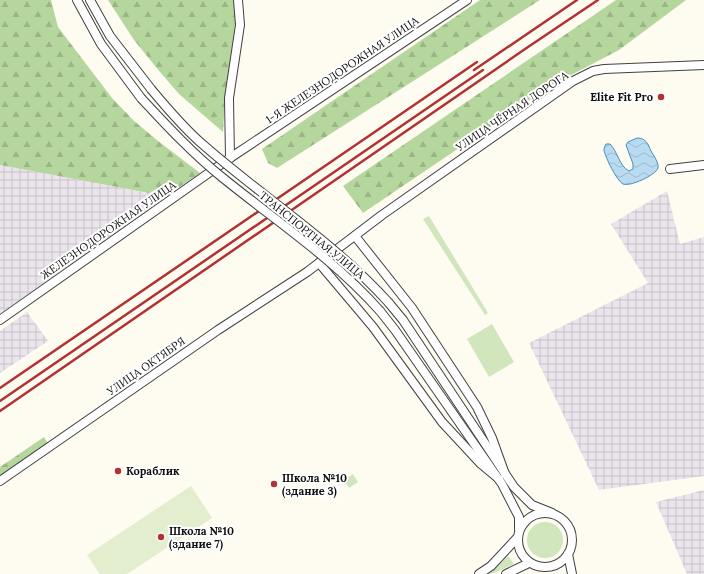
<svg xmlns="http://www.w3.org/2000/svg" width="704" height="574" font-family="Lora,serif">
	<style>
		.industrial { fill: url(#industrial-grid) }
		.green { fill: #d1e6bd }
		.forest { fill: url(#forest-firs) }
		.pitch { fill: #e2eece }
		.water { fill: url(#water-waves); stroke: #468dc3 }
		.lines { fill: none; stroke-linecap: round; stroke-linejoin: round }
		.minor-casing { stroke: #414141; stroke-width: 10 }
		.minor { stroke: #fff; stroke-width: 8 }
		.rail { stroke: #b43133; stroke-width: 2.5 }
		.minor-bridge-casing { stroke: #414141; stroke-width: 10; stroke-linecap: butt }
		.minor-bridge { stroke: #fff; stroke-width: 8 }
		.poi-dot { fill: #b43133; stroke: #fff; stroke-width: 1.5 }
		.labels { text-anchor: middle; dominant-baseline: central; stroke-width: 4; stroke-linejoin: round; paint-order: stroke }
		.street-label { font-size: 11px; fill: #0e0e0e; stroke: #fff }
		.poi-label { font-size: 11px; font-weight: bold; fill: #0e0e0e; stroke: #fff; text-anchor: start }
	</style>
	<defs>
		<pattern id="industrial-grid" width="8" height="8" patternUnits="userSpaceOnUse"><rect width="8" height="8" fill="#ebe4ec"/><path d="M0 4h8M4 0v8" fill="none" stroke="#c8c2c9"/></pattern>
		<pattern id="forest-firs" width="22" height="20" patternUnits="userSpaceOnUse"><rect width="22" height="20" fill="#b5d69d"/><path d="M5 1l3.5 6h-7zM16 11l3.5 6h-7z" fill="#9ab686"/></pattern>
		<pattern id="water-waves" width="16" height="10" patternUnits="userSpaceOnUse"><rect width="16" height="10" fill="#b9dbf1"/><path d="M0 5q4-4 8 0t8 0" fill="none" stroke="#9ebbcd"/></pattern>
	</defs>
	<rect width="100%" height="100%" fill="#fefcf1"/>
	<g class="industrial">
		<path d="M0,165L149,193L162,186L169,194L0,314Z"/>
		<path d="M667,191L680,244L704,237V476L599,490L529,343L648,283L611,224Z"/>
		<path d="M27,312L48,341L0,373V331Z"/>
		<path d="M704,490V574H687L656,502Z"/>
	</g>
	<g class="green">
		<path d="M429,216L488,313L485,315L423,219Z"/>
		<path d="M492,324L514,362L489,377L467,339Z"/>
		<path d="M353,474L358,482L349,488L344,480Z"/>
		<circle cx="545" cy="540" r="18"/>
		<path d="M508,556L514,564C504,568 496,574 486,574L499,565Z"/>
	</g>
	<g class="forest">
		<path d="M0,0H51L58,27L112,98L133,120L158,141L200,173L169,194L162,186L149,193L0,165Z"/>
		<path d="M108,0H233L236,17L225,100L223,132L179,94L160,72L134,40Z"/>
		<path d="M480,0H540L277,168L268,163L262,149Z"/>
		<path d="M616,0H686L619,50L552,85L363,213L343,186Z"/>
		<path d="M44,437L48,444L0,477V467Z"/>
	</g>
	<path class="pitch" d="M191,486L212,518L127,574H100L87,555Z"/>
	<path class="water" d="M637,138C646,138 648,144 651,151C654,156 659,163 658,168C656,175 630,187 623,184C617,181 605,157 604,150C604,147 605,147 606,144H610C618,152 619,166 629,171L633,169V164L626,145L628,142Z"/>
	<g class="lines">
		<defs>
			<g id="minor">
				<path d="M77,0L101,44L141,98"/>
				<path d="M90,0L110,36L151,89"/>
				<path d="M230,158L229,98L240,25L238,0"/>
				<path d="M670,169L704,165"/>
				<path d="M355,236L412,308L477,407L492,438L505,474"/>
				<path d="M319,263L373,327L442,422L481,464L499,479"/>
				<path d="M389,303L403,320L514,487L532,505L552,513"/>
				<path d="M380,311L395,330L502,484L519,517V529"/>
				<path d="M0,320L230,158L467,0"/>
				<path d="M0,481L218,330L307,272L382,215L573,81L593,71L604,69L704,65"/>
				<circle cx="545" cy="540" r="27"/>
				<path d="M568,554L572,574"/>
				<path d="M479,574L491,566L517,538"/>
				<path d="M506,574L529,563"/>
			</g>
		</defs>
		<use href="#minor" class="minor-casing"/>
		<use href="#minor" class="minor"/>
		<g class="rail">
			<path d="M474,70L577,0"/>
			<path d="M0,388L477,62"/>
			<path d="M0,401L483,70"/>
			<path d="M0,411L528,47L598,0"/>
		</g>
		<defs>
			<g id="minor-bridge">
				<path d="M151,89C166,107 182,126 200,142C262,197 333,241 389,303"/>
				<path d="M141,98C167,126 193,154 223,178C276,221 334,259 380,311"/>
			</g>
		</defs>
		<use href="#minor-bridge" class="minor-bridge-casing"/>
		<use href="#minor-bridge" class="minor-bridge"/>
	</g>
	<g class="poi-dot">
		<circle cx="661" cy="97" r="4"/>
		<circle cx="118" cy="471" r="4"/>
		<circle cx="274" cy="484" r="4"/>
		<circle cx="161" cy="537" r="4"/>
	</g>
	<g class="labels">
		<g class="street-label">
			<text transform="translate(342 70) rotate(-34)">1-Я ЖЕЛЕЗНОДОРОЖНАЯ УЛИЦА</text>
			<text transform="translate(512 111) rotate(-34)">УЛИЦА ЧЁРНАЯ ДОРОГА</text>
			<text transform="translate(108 230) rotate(-35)">ЖЕЛЕЗНОДОРОЖНАЯ УЛИЦА</text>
			<text transform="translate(312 235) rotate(39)">ТРАНСПОРТНАЯ УЛИЦА</text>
			<text transform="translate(146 366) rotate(-35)">УЛИЦА ОКТЯБРЯ</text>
		</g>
		<g class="poi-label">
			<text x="653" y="97" text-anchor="end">Elite Fit Pro</text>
			<text x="126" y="471">Кораблик</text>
			<text x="282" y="478">Школа №10<tspan x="282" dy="13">(здание 3)</tspan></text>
			<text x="169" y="531">Школа №10<tspan x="169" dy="13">(здание 7)</tspan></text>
		</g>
	</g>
</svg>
